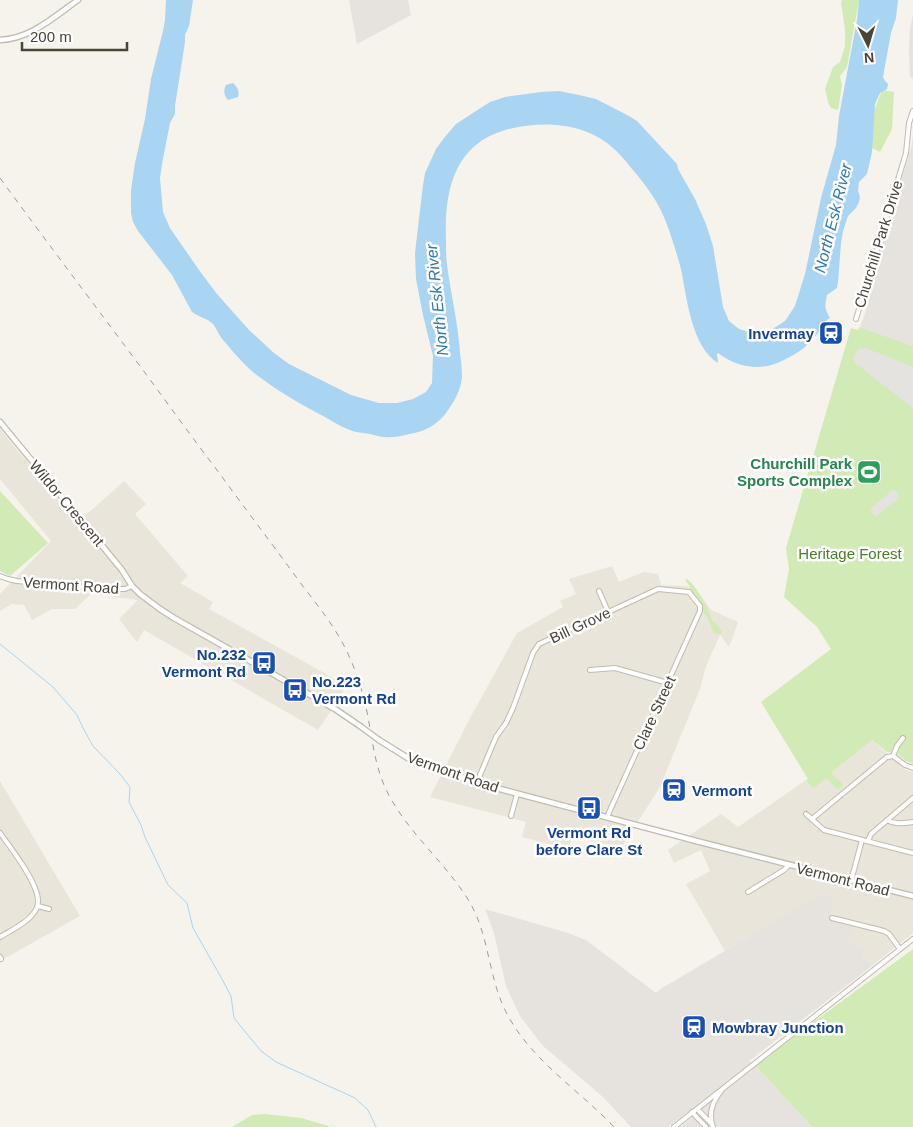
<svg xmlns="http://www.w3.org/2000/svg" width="913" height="1127" font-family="Arial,sans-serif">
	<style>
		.residential { fill: #eae5da }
		.industrial { fill: #e6e2dd }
		.green { fill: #d2eab5 }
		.parking { fill: #e5e3e0 }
		.water { fill: #a9d4f2 }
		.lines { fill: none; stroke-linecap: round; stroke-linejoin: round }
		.stream { stroke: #a9d4f2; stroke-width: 1 }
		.minor-casing { stroke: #c2bbae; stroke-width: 6 }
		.tertiary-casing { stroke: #c2bbae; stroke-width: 7 }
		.minor { stroke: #fff; stroke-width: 4 }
		.tertiary { stroke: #fff; stroke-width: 4.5 }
		.rail { stroke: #9a9a9a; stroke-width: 1; stroke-dasharray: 6 6; stroke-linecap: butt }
		.tertiary-bridge-casing { stroke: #c2bbae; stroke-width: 7; stroke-linecap: butt }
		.tertiary-bridge { stroke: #fff; stroke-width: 4.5 }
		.labels { text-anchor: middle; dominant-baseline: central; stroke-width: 5; stroke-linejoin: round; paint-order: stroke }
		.street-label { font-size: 15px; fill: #4b4439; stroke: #fff }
		.transit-label { font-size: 15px; font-weight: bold; fill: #164399; stroke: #fff; text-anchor: start }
		.leisure-label { font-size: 15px; font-weight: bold; fill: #27864d; stroke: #fff; text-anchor: end }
		.park-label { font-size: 15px; fill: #4a7f2a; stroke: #fff }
		.water-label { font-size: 16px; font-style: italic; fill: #2e7ab2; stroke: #fff }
	</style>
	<rect width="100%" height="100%" fill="#f6f3ec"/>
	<g class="residential">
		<path d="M0,429L77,523L124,481L146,504L135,514L188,576L180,583L213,602L209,609L346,685L337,702L318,730L144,630L137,642L119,619L138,600L91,594L75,609H52L32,620L24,605L12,604L0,611V594L51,541L0,479Z"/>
		<path d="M612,566L619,582L644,572L658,574L661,585L686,586L696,589L711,610L738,622L729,647L720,635L706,666L700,689L660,787L621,848L573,836L568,849L522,837L526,822L430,797L469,720L517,633L563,607L560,601L576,594L569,579Z"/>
		<path d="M872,740L906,770L913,772V933L872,966L862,954L869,948L848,943L833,922L831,913L832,898L749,937L725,951L686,884L710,871L701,850L674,863L668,850L721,814L738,827L806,780L813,789L826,777L838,790L844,785L831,773Z"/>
		<path d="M0,781L80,916L0,961Z"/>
	</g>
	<g class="industrial">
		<path d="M349,0H408L411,15L357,44Z"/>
		<path d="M913,134V346L860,327L867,308L865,303L912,144Z"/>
		<path d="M820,895L833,898L831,913L833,922L852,927L848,943L869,948L862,954L872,966L749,1061L755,1065L812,1127H680L692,1118L687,1113L668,1127H631L603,1097L542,1045L520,1016L506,986L494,933L485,909L565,932L586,940L656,993L662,988Z"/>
	</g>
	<g class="green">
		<path d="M842,0H859L847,67L840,76L842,85L838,110L831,108L828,102L825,89L833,67L840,62L845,46V30L841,2Z"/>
		<path d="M882,90L894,92L892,129L880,152L870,147L873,114Z"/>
		<path d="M860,327L913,346V764L906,761L896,753L887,752L872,740L831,773L844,785L838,790L826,778L813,789L806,780L808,779L761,702L831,649L817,627L784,597L789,569L786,548L851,328L858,330Z"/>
		<path d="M0,491L48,543L10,576L0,571Z"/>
		<path d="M687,579C699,589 707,607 713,622L716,623L722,632L721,634C715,634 712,632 711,625L689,585L685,580Z"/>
		<path d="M913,949V1127H812L755,1065Z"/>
		<path d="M265,1114L301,1118L332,1127H232L252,1115Z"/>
	</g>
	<g class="parking">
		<path d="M913,15V79L910,77L909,48L910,28Z"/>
		<path d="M866,348L913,367V408L855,363L853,357L858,349Z"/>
		<path d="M894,489L900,497L875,517L870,509Z"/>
	</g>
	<g class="water">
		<path d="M166,0H193L189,26L185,35V42L175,106V114L170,123L162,164L160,178L163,212L170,228L199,270L217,294L249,330L274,353L289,364L351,395L379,403H397L413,399L426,392L432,383L433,356L423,315L416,279L415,253L423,185L425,173L436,149L444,138L456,124L490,102L505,97L541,92L559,91L579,95L596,99L629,116L637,121L677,164L678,169L695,199L706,224L713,246L723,307L729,321L739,329L752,333L767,332L774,328L785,321L795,306L805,274L821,198L836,145L839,116L857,20L859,0H898L896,18L891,33L883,77L885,81L888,84L887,89L880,93L875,104L872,152L867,174L859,182L858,191L860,197L859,202L856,208L848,216L843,231L841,243L838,282L837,288L827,295C825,307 824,307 830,318C823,322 822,327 818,333C815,337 811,341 807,345C800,352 793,355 784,360C762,372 738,368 718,353L717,354L718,363C691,346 687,298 681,269C677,254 672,238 666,222C659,203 646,185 632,169C620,153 606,139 587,132C561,122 532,123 505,130C453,145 444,193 446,241C446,249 446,257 447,265C451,295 458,323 460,353C461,360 462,369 462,377C461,390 454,402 446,413C437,425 424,432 409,434C402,436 392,438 385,437C380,437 375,435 370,434C366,433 361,433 356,432C345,429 335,423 325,417C302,405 279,392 258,376C245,366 234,353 224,341C219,336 217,329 213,324C207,318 199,317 192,312L172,275L138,231L133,222L131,213V190L135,163L145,119L151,79L163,31L165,20Z"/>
		<path d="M233,83C237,87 240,91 238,97L228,100C224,95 223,91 226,85Z"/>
	</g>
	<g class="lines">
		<path class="stream" d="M0,644L53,687L77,715L83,728L93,746L120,774L130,787L129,802L141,825L145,837L168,885L187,903L193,928L222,979L231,996L234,1018L261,1051L276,1062L355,1098L368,1110L376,1127"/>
		<defs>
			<g id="minor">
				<path d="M856,319L906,153L909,123L913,111"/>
				<path d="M0,576L8,579L17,581L111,589H125L132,586"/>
				<path d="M599,591L608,612"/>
				<path d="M590,670L615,668L668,683"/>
				<path d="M893,756L905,765L913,768"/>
				<path d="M893,756L897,746L903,738"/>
				<path d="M477,782L496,737L506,723L513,708L533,653L539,644L658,589L689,592L700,606V611L607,817"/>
				<path d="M806,814L824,830L913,853"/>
				<path d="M511,816L517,794"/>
				<path d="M812,819L887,757L893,756"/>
				<path d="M887,820C895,825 904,823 913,822"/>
				<path d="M0,833C11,848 38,883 38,901C38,906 36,911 32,915C25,924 10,931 0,937"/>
				<path d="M868,841L871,834L913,798"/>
				<path d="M851,881L862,840"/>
				<path d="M748,892L784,870L789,865"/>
				<path d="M38,906L49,909"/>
				<path d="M832,918L884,931L889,934L900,949"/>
				<path d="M0,957L1,959"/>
				<path d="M697,1109L711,1123"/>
				<path d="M692,1112L706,1127"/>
				<path d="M674,1127L913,939"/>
				<path d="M713,1127C708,1114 713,1101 721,1091"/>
			</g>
			<g id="tertiary">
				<path d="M0,40C30,39 54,17 78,0"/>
				<path d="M0,422L108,553L122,570L132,586L140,594L160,609L174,618L335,709L360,726"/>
				<path d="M379,740L411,760L452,774L496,788L704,843L913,896"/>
			</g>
		</defs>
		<use href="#minor" class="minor-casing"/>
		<use href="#tertiary" class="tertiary-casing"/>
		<use href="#minor" class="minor"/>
		<use href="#tertiary" class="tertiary"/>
		<path class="rail" d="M0,178C43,237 87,295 131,354C161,394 190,435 220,474C246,510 273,545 299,581C314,601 330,620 342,642C354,664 362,688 367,712C372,737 374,761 384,785C403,829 444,860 469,901C489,934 488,975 505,1010C529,1059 577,1088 614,1127"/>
		<defs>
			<path id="tertiary-bridge" d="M360,726L379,740"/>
		</defs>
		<use href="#tertiary-bridge" class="tertiary-bridge-casing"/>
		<use href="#tertiary-bridge" class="tertiary-bridge"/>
	</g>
	<defs>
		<symbol id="station-square" viewBox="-11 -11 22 22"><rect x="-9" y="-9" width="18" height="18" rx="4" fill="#1a4fb4" stroke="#fff"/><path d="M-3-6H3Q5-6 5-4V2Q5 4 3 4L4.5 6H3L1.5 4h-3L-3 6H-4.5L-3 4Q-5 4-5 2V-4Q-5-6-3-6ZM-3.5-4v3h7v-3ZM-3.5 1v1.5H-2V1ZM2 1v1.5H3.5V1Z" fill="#fff"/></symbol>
		<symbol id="stadium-square" viewBox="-11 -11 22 22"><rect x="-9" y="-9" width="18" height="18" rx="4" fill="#2e9e5b" stroke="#fff"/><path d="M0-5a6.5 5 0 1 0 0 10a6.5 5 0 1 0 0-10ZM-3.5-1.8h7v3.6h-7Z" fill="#fff"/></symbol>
		<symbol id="bus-square" viewBox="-11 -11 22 22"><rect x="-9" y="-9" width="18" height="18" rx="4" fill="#1a4fb4" stroke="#fff"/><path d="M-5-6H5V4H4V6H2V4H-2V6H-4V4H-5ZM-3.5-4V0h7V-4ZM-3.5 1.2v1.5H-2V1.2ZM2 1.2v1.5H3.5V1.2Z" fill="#fff"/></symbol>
	</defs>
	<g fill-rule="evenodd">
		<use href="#station-square" x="817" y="319" width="28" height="28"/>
		<use href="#stadium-square" x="855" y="458" width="28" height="28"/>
		<use href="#bus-square" x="250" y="649" width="28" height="28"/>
		<use href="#bus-square" x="281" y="676" width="28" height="28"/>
		<use href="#station-square" x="660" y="776" width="28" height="28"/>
		<use href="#bus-square" x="575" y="794" width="28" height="28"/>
		<use href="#station-square" x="680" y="1013" width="28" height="28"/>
	</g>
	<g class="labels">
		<g class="street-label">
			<text transform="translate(878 244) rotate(-73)">Churchill Park Drive</text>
			<text transform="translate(67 503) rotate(50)">Wildor Crescent</text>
			<text transform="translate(71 585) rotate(4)">Vermont Road</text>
			<text transform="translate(580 625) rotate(-25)">Bill Grove</text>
			<text transform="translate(654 713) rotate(-65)">Clare Street</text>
			<text transform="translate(453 772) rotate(19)">Vermont Road</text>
			<text transform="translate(843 879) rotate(14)">Vermont Road</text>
		</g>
		<g class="transit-label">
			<text x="814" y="333" text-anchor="end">Invermay</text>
			<text x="246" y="654" text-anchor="end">No.232<tspan x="246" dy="17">Vermont Rd</tspan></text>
			<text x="312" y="681">No.223<tspan x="312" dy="17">Vermont Rd</tspan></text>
			<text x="692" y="790">Vermont</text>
			<text x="589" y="832" text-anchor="middle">Vermont Rd<tspan x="589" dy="17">before Clare St</tspan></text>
			<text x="712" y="1027">Mowbray Junction</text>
		</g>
		<g class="leisure-label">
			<text x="852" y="463">Churchill Park<tspan x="852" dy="17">Sports Complex</tspan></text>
		</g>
		<g class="park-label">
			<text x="850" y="553">Heritage Forest</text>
		</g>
		<g class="water-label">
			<text transform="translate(833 218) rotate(-76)">North Esk River</text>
			<text transform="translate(437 300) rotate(-96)">North Esk River</text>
		</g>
	</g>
	<g transform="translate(868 45) rotate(175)" stroke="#ffffff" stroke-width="4" paint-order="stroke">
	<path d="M0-4L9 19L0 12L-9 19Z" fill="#4b4439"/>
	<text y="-8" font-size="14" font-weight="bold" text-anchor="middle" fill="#4b4439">N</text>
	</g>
	<path d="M22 42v8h105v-8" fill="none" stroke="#4b4439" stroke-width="2.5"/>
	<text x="30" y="42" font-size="15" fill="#4b4439" stroke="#ffffff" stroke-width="4" paint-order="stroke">200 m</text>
</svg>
